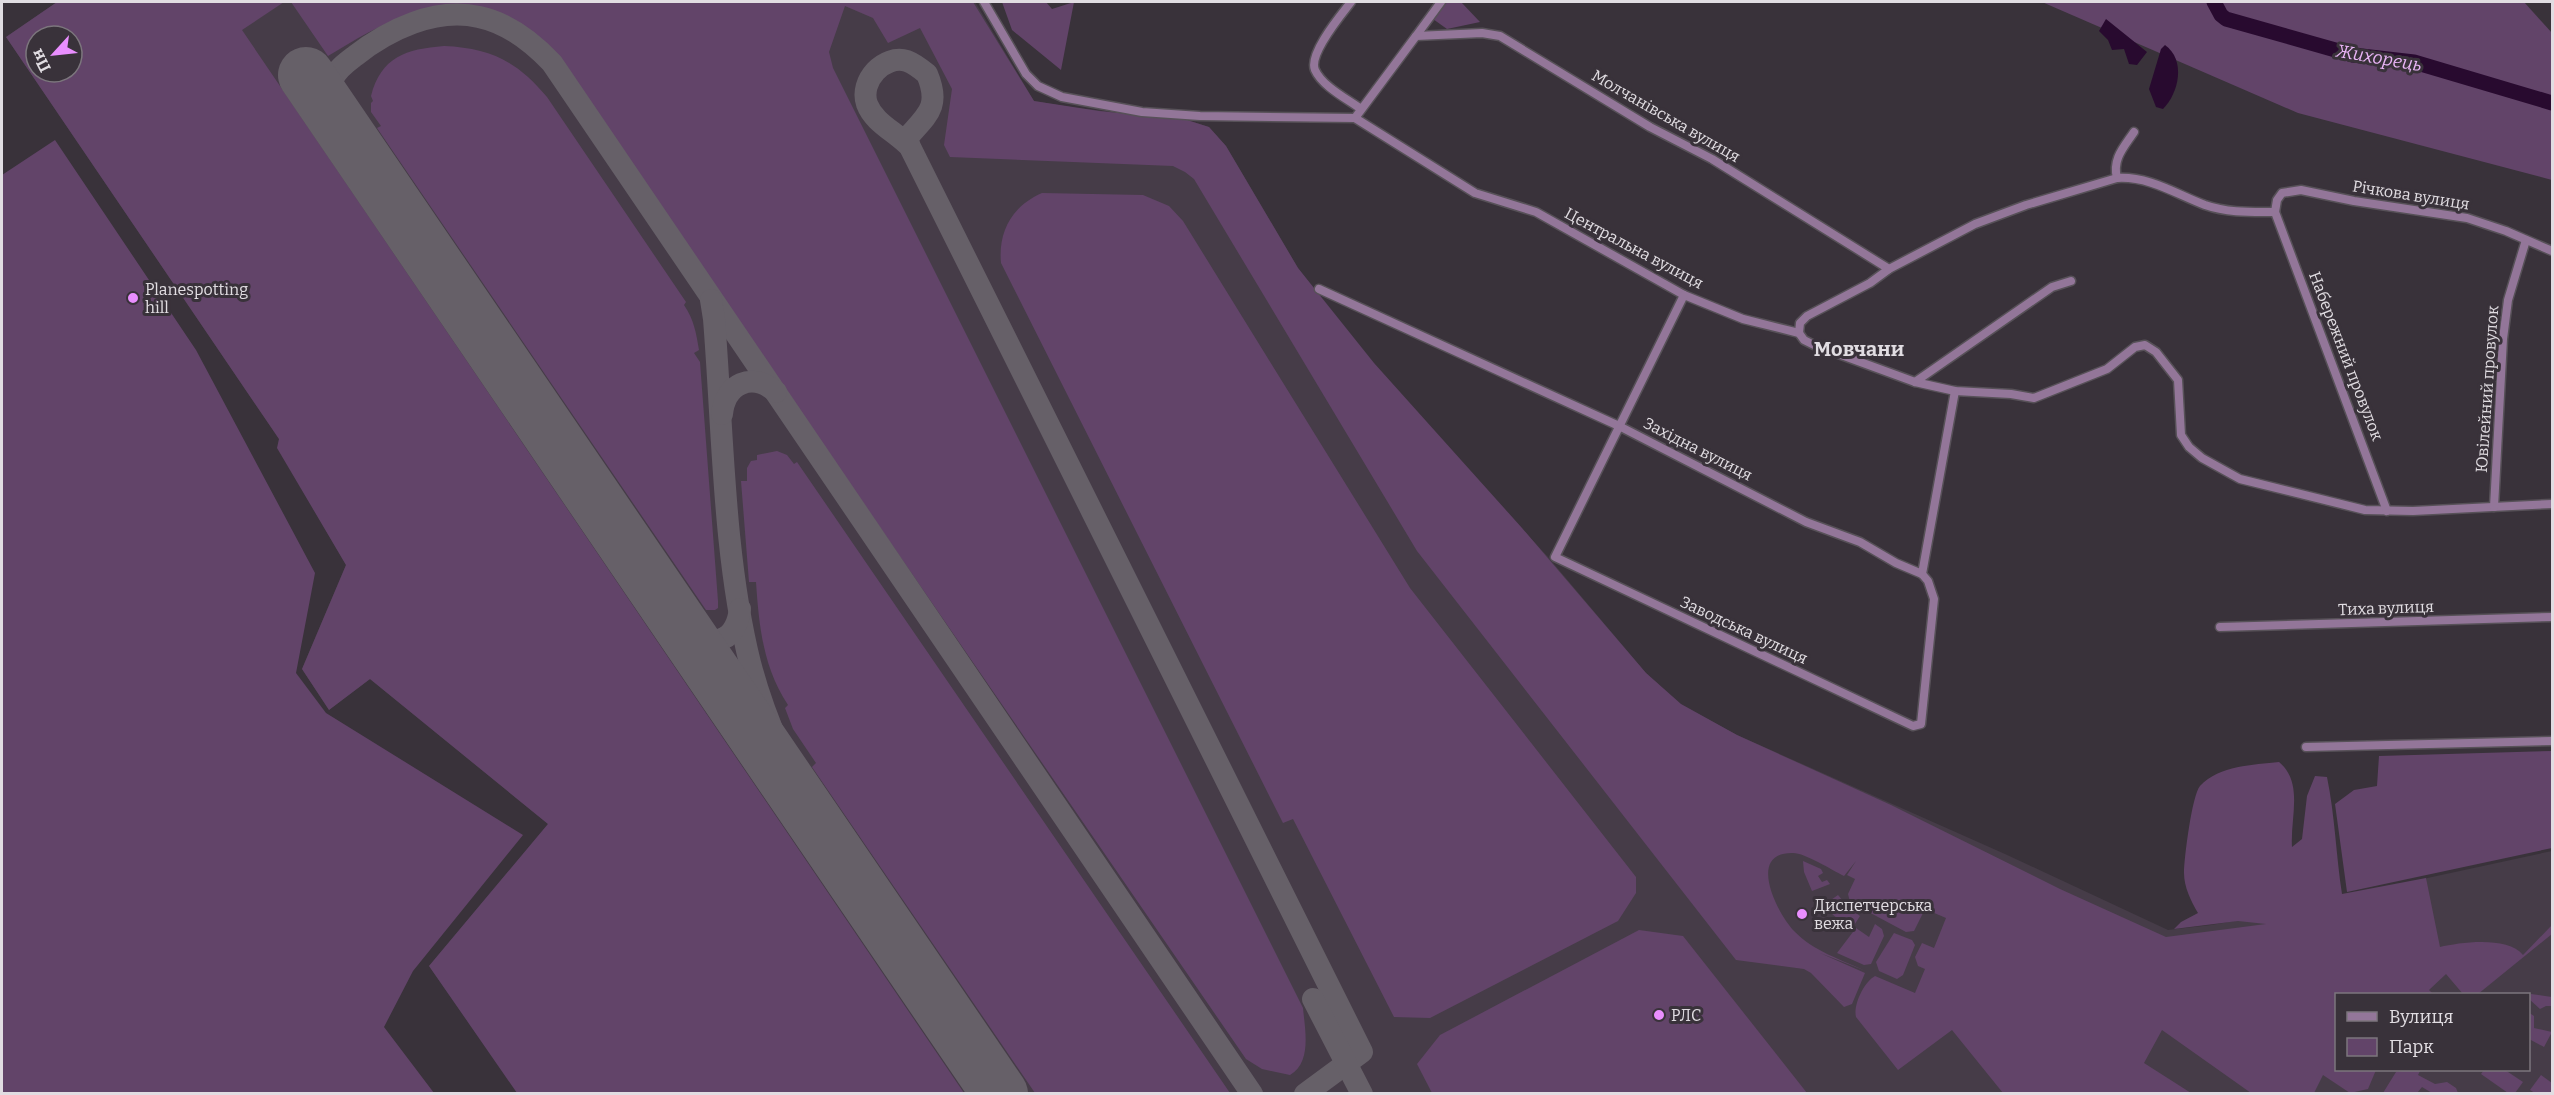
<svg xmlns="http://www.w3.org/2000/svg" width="2554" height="1095" font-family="Bitter,serif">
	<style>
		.built { fill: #463c48; fill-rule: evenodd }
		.green { fill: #624469; fill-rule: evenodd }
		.water { fill: #280a2f }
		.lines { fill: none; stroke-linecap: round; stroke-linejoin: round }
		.river { stroke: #280a2f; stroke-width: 15 }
		.taxiway { stroke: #666068; stroke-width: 22 }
		.runway { stroke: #666068; stroke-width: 56 }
		.street-casing { stroke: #575158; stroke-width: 11 }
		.street { stroke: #937699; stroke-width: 8 }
		.poi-dot { fill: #e98efe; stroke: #39323a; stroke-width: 2 }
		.labels { text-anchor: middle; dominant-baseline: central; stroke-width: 6; stroke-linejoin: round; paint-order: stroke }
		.street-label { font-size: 16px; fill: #e1dde2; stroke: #39323a }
		.poi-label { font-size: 16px; fill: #e1dde2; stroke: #39323a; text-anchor: start }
		.water-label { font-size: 18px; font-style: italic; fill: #e9b4f6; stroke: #39323a }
		.quarter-label { font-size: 20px; font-weight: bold; fill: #e1dde2; stroke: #39323a }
	</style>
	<rect width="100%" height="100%" fill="#39323a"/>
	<path class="built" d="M57,2H975L1034,101L1077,108L1187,120L1209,127L1226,146L1298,268L1339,322L1418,416L1548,557L1646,673L1680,704L1737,735L2005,854L2168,930L2211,925L2282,913L2321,901L2552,851V1093H518L429,966L548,824L370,679L329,710L302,669L346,565L278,448L279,439L6,37ZM36,36H72V72H36ZM2336,994H2528V1070H2336Z"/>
	<g class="green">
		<path d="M57,2H284L242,30L964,1093H517L429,966L548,824L370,679L329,710L302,669L346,565L277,448L279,439L6,37ZM36,36H72V72H36Z"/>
		<path d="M291,2H973L1034,101L1099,111L1187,120L1209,127L1226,146L1298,268L1374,363L1522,528L1646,673L1681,704L1737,735L1891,805L2060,889L2166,937L2266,924L2238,921L2174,929L2181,922L2198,913C2191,901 2184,887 2184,873C2184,859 2192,795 2200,786C2220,765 2253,765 2279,762C2304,783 2290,818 2292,847L2302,839L2307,796L2315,776L2327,777C2335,816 2336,855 2342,894L2426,878L2440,947C2461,942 2508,936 2523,955L2552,925V934L2478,994H2463L2446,974L2429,990L2433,994H2336V1070H2376L2368,1089L2350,1093L2323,1075L2314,1093H2251L2162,1030L2144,1063L2191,1093H2003L1952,1030L1898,1070L1856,1017C1853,1005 1864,982 1875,976L1915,993L1925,969L1918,966L1915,957L1922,943L1934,948L1946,918L1925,909L1914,931L1906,932L1850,902L1848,894L1855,879L1847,875L1856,861L1844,876C1832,870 1805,853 1793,853C1746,852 1777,913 1794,931C1813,951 1842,960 1866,971L1820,953L1865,973L1852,1004L1844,1007L1811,973L1804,969L1736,960L1417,551L1194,179L1185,172L1173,166L950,157L944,145L952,89L920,28L888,43L873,18L845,6L829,52L833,68L1303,1008C1305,1030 1312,1062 1290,1075L1262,1069L1246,1059L572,80C531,31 477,0 411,15C381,23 355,40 328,56Z"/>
		<path d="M1002,2H1046L1052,9L1074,2L1061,70L1012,30Z"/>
		<path d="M1447,2H1461L1480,22L1447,29L1433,19Z"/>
		<path d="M2042,2H2524L2552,33V180L2298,113Z"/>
		<path d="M444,46C490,48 517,61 547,97L686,302L684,305C694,320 696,332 699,350L694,353L700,362L718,601V608L715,610H706L377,128L381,126L371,112V103L373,101L371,96C381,57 406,49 444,46Z"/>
		<path d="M55,140L196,350L315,573L296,673L326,713L523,835L413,971L384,1027L434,1093H2V175Z"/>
		<path d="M1042,193L1143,195L1169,206L1183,221L1410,588L1636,877V893L1618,921L1430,1018L1394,1017L1293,819L1283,823L1001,263C998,232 1012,206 1042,193Z"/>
		<path d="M777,451L787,455L794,464L797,462L1230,1093H1035L812,767L816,763L793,729L785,708L788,705C763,667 759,626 756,582H749L741,481H747V468L751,461L757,460V455Z"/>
		<path d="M2552,751V848L2347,892L2335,804L2354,790L2377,786L2379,756Z"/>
		<path d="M1803,861L1821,869L1823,873L1818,876L1822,882L1827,880L1830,884L1812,891L1804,872Z"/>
		<path d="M1838,895L1848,907L1860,916L1851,930L1825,908L1828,902Z"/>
		<path d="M1875,924L1882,929L1884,936L1871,964L1864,965L1837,953L1856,928L1869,937Z"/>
		<path d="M1639,930L1683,936L1807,1093H1432L1417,1064L1440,1035Z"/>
		<path d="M1894,933L1912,940L1915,945L1903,975L1897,979L1879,971L1876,962Z"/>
		<path d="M2531,994L2552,997V1006H2546L2540,1009L2529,999Z"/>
		<path d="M2528,1012L2534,1016V1028L2552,1032L2544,1047L2529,1039Z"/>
		<path d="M2407,1070L2420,1071L2418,1075L2435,1084L2447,1082L2456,1088L2458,1093H2432L2422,1087L2417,1093H2383L2396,1072Z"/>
		<path d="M2484,1070H2505L2523,1082L2515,1093H2508L2481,1074Z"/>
		<path d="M2541,1075L2552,1083V1093H2535L2530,1090Z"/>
	</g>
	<g class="water">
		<path d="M2106,19L2147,52L2137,65L2129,64L2124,49L2112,50L2108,40L2099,31Z"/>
		<path d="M2165,45C2186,60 2179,93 2163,109L2156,107L2149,89L2161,49Z"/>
	</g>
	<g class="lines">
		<path class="river" d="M2214,2L2221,15L2226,19L2353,55L2414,62L2552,103"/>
		<g class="taxiway">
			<path d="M342,128C335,112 327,96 333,79C337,69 347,62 355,56C388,30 435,7 479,17C508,23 532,42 552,63L1252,1094"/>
			<path d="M910,147C896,132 874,123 867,104C859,81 884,54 907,61C915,64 921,69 927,74C941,107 927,115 907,138L910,147L1362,1052L1305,1094"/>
			<path d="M711,300L714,319C723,431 723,554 750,663C766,724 793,780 823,835"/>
			<path d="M722,414C725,384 752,371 776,392"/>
			<path d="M683,629C710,647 735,646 740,609"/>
			<path d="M1313,999L1362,1094"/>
		</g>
		<path class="runway" d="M306,75L1000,1094"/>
		<defs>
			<g id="street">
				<path d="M984,2L1026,74L1038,86L1062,97L1142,112L1200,116L1355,118L1475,193L1536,212L1684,295L1743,319L1799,333L1804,340L1814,345L1915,382L1955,391L2011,394L2034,398L2107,369L2135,347L2145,345L2156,352L2178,380L2181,435L2189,447L2202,458L2240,479L2365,510L2413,511L2552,504"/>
				<path d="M1351,2C1341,15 1308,54 1315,70C1322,86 1347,99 1361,109"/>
				<path d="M1416,36L1441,2"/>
				<path d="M1355,118L1416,36L1482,33L1500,36L1650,127L1712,159L1889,269"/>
				<path d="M2117,178C2112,159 2124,147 2134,132"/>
				<path d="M2275,212L2387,511"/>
				<path d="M2275,212L2277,200L2282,193L2301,190L2354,201L2467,218L2506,231L2552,251"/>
				<path d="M1319,289L1619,426L1806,522L1860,542L1896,563L1922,574L1928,581L1934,599L1921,724L1913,726L1555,557L1684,295"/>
				<path d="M1799,333L1800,323L1807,316L1870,283L1889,269L1975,224L2026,205L2117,178C2149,176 2176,194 2205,205C2228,213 2251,212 2275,212"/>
				<path d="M1915,382L2052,287L2071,281"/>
				<path d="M2494,507L2503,339L2508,300L2526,240"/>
				<path d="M1922,574L1955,391"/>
				<path d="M2220,627L2552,617"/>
				<path d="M2306,747L2552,741"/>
			</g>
		</defs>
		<use href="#street" class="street-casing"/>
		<use href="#street" class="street"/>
	</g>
	<g class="poi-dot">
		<circle cx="133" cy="298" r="6"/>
		<circle cx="1802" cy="914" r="6"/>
		<circle cx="1659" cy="1015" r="6"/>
	</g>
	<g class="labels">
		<g class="street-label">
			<text transform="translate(1666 116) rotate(30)">Молчанівська вулиця</text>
			<text transform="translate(2411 195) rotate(9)">Річкова вулиця</text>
			<text transform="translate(1634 248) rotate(28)">Центральна вулиця</text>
			<text transform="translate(2346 356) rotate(69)">Набережний провулок</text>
			<text transform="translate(2487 389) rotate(-86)">Ювілейний провулок</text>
			<text transform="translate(1698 449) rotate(27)">Західна вулиця</text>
			<text transform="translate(2386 608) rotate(-2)">Тиха вулиця</text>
			<text transform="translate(1744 630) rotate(25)">Заводська вулиця</text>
		</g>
		<g class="poi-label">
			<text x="145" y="289">Planespotting<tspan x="145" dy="18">hill</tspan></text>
			<text x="1814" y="905">Диспетчерська<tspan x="1814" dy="18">вежа</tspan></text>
			<text x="1671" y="1015">РЛС</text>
		</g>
		<g class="water-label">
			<text transform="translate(2379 58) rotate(10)">Жихорець</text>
		</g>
		<g class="quarter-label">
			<text x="1859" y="349">Мовчани</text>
		</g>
	</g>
	<rect width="2554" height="1095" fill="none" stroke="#e1dde2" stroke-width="6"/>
	<rect x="2335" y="993" width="195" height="78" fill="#39323a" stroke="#7c767d" stroke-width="1.5"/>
	<rect x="2347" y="1012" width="30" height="9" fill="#937699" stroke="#7c767d" stroke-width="1.5"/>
	<text x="2389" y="1023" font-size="18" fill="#e1dde2">Вулиця</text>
	<rect x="2347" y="1038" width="30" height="18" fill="#624469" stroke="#7c767d" stroke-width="1.5"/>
	<text x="2389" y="1053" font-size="18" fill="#e1dde2">Парк</text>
	<g transform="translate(54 54) rotate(243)"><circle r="28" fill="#39323a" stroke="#7c767d" stroke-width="1.5"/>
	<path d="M0-4.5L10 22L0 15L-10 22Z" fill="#e98efe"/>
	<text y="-9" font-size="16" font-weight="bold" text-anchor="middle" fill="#e1dde2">Пн</text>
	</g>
</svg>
